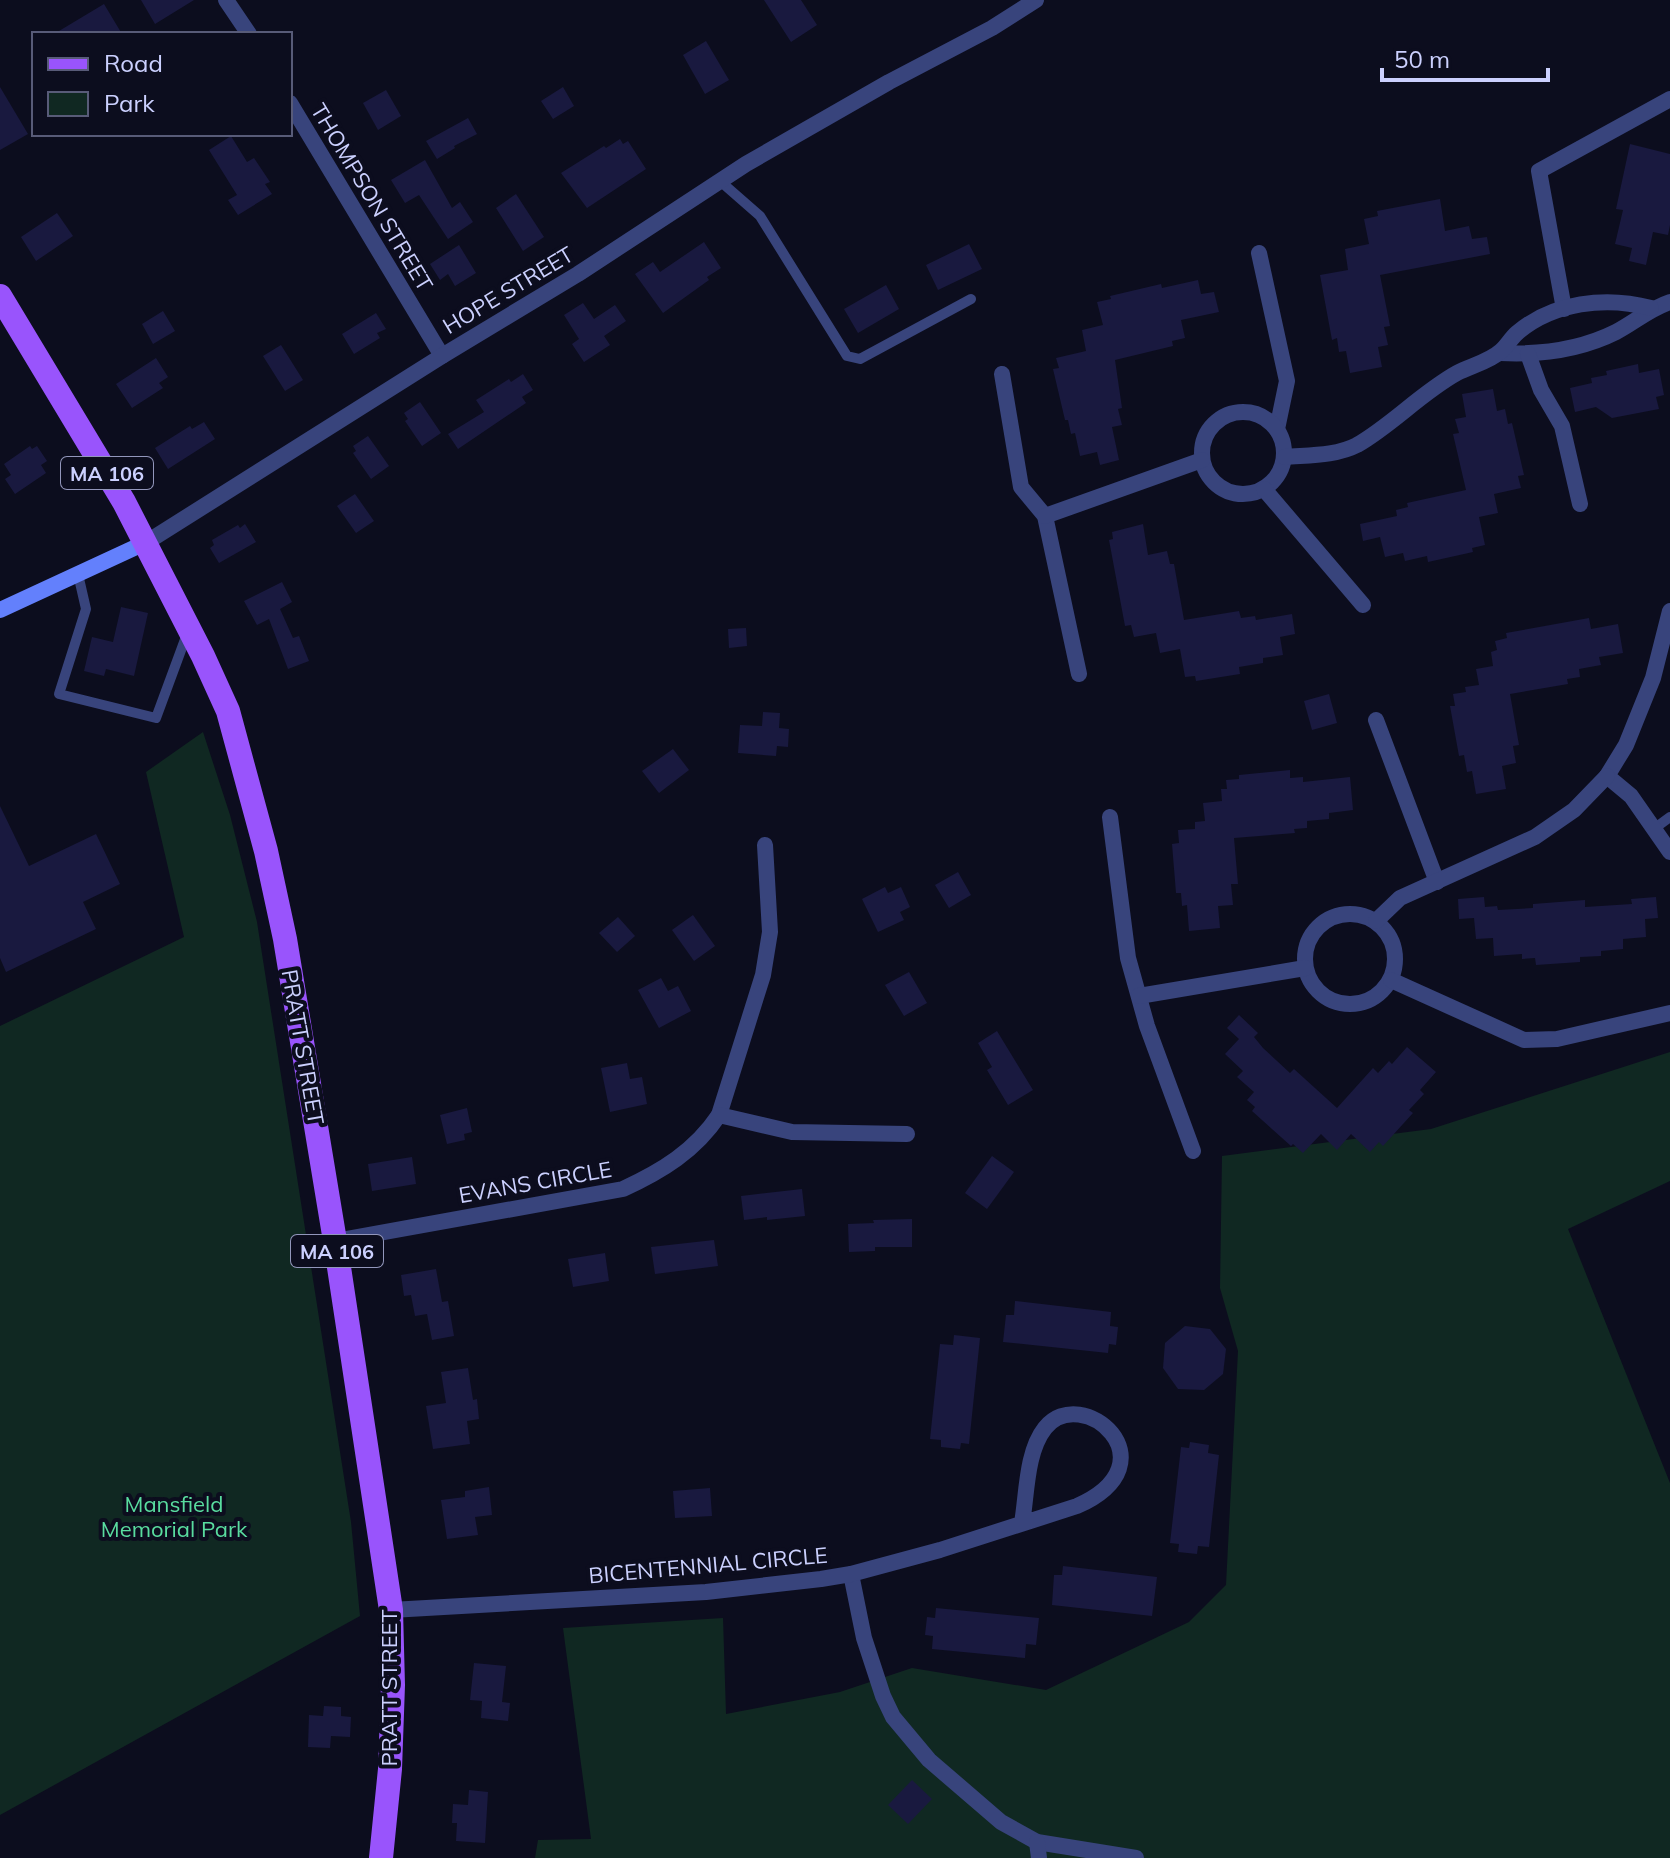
<svg xmlns="http://www.w3.org/2000/svg" width="1670" height="1858" font-family="Mulish,sans-serif">
	<style>
		.green { fill: #102822 }
		.building { fill: #19193f }
		.lines { fill: none; stroke-linecap: round; stroke-linejoin: round }
		.lane { stroke: #38447c; stroke-width: 10 }
		.street { stroke: #38447c; stroke-width: 16 }
		.secondary { stroke: #6380fc; stroke-width: 16 }
		.primary { stroke: #9954fc; stroke-width: 24 }
		.labels { text-anchor: middle; dominant-baseline: central; stroke-width: 8; stroke-linejoin: round; paint-order: stroke }
		.shield { fill: #0c0d1e; stroke: #9296bb; stroke-width: 2 }
		.shield-label { font-size: 20px; font-weight: bold; fill: #cbd0fe }
		.street-label { font-size: 22px; fill: #cbd0fe; stroke: #0c0d1e }
		.park-label { font-size: 22px; fill: #59dc9f; stroke: #0c0d1e }
	</style>
	<rect width="100%" height="100%" fill="#0c0d1e"/>
	<g class="green">
		<path d="M203,732L230,815L257,922L351,1522L360,1616L0,1815V1026L184,937L146,772Z"/>
		<path d="M1670,1052V1181L1568,1229L1670,1483V1858H535L538,1840L591,1839L563,1628L723,1618L726,1714L840,1692L912,1668L1046,1690L1189,1622L1226,1585L1238,1351L1220,1288L1222,1156L1431,1129Z"/>
	</g>
	<g class="building">
		<path d="M141,0H194L155,24Z"/>
		<path d="M764,0H801L817,25L791,42Z"/>
		<path d="M104,4L122,34H54Z"/>
		<path d="M706,41L729,80L705,94L683,55Z"/>
		<path d="M0,87L28,134L0,150Z"/>
		<path d="M563,87L574,106L553,119L541,101Z"/>
		<path d="M386,90L401,116L378,130L363,103Z"/>
		<path d="M468,118L477,134L454,146L455,148L437,159L426,141Z"/>
		<path d="M231,136L247,162L254,158L270,182L265,184L272,194L238,215L228,200L237,195L209,150Z"/>
		<path d="M620,139L623,144L628,141L646,169L587,208L561,173L604,146L606,148Z"/>
		<path d="M1630,144L1670,154V225L1668,235L1653,232L1646,265L1629,261L1632,248L1615,244L1623,210L1616,209Z"/>
		<path d="M425,160L452,208L460,202L473,222L448,239L419,195L405,203L391,180Z"/>
		<path d="M516,194L544,237L523,251L496,208Z"/>
		<path d="M1440,199L1445,231L1469,226L1472,239L1487,237L1490,254L1380,275L1390,326L1384,327L1388,345L1378,347L1382,367L1350,373L1346,351L1339,352L1337,338L1332,340L1320,275L1348,270L1345,249L1369,244L1364,219L1378,216L1377,211Z"/>
		<path d="M57,213L73,236L36,261L21,237Z"/>
		<path d="M704,242L721,268L707,277L709,280L663,313L635,274L653,262L660,272Z"/>
		<path d="M969,244L982,269L938,290L926,265Z"/>
		<path d="M459,245L476,273L455,286L448,274L440,280L430,264Z"/>
		<path d="M1198,280L1201,294L1214,292L1219,312L1181,320L1185,338L1172,341L1173,346L1115,360L1122,408L1118,409L1122,425L1112,427L1119,460L1100,465L1097,452L1080,456L1075,433L1071,434L1068,420H1065L1053,369L1059,368L1056,358L1086,351L1082,330L1103,325L1097,302L1111,299L1110,296L1161,284L1162,288Z"/>
		<path d="M886,285L899,309L858,333L844,309Z"/>
		<path d="M583,303L594,319L615,305L626,321L604,336L610,345L584,362L572,344L579,339L564,315Z"/>
		<path d="M163,311L175,331L153,344L142,324Z"/>
		<path d="M376,313L386,329L377,333L380,338L354,354L342,334Z"/>
		<path d="M281,345L303,380L285,391L263,356Z"/>
		<path d="M156,358L168,377L159,383L163,388L132,408L116,384Z"/>
		<path d="M1638,364L1639,373L1659,369L1664,395L1656,397L1659,409L1612,418L1596,407L1575,412L1570,388L1592,383L1591,378L1607,375L1606,371Z"/>
		<path d="M523,374L533,390L522,397L526,403L458,449L448,434L484,412L476,400L509,379L511,382Z"/>
		<path d="M1493,389L1497,411L1505,409L1508,424L1512,423L1524,475L1518,476L1521,488L1494,494L1498,513L1479,517L1485,545L1472,548L1473,552L1428,562L1427,556L1405,561L1403,553L1385,557L1380,537L1363,541L1360,524L1397,516L1396,510L1408,507L1407,503L1466,490L1453,434L1459,433L1455,419L1466,417L1462,394Z"/>
		<path d="M420,402L441,433L422,446L405,421L408,419L404,413Z"/>
		<path d="M204,422L215,439L168,469L155,448L190,426L192,429Z"/>
		<path d="M368,436L389,466L371,479L353,453L356,451L353,446Z"/>
		<path d="M30,446L32,449L37,446L47,461L41,465L46,473L15,494L5,479L11,475L4,464Z"/>
		<path d="M355,494L374,521L356,533L337,506Z"/>
		<path d="M245,524L256,542L219,563L210,548L214,545L212,540L238,525L240,528Z"/>
		<path d="M1143,524L1148,555L1167,551L1170,564H1174L1184,620L1239,611L1241,618L1255,616L1256,620L1292,614L1295,634L1280,637L1283,655L1263,658V663L1239,667L1240,674L1196,681L1195,676L1185,677L1180,649L1160,653L1156,633L1134,637L1131,625L1125,626L1109,540L1113,539L1112,532Z"/>
		<path d="M282,582L292,602L280,609L293,638L299,636L309,661L288,669L269,619L257,625L244,601Z"/>
		<path d="M121,607L148,613L134,676L106,669L104,676L84,671L92,637L113,642Z"/>
		<path d="M1589,618L1591,629L1618,624L1623,653L1599,657L1601,665L1579,669L1580,677L1567,679L1568,684L1510,694L1519,745L1513,746L1516,763L1502,766L1506,789L1476,794L1472,771L1467,772L1464,755L1459,756L1450,706H1455L1453,694L1466,692L1465,687L1479,685L1476,669L1493,666L1491,652L1497,650L1495,641L1507,638L1506,633Z"/>
		<path d="M746,628L747,646L729,648L728,629Z"/>
		<path d="M1329,694L1337,723L1312,730L1304,701Z"/>
		<path d="M763,712L780,713L779,728L789,729L788,747L777,746L776,756L738,753L740,725L762,726Z"/>
		<path d="M673,749L689,770L659,793L642,771Z"/>
		<path d="M1290,770V778L1303,777V782L1350,777L1353,810L1329,813V819L1307,821V828L1294,829L1295,833L1234,838L1238,884H1231L1233,905L1218,906L1220,928L1189,931L1187,905L1182,906L1181,893H1176L1172,844L1179,843L1178,830L1195,829V822L1205,821L1203,803L1222,801L1221,789H1227L1226,780L1239,779V775Z"/>
		<path d="M0,806L29,866L96,834L120,884L83,902L96,929L6,972L0,958Z"/>
		<path d="M958,872L971,895L949,908L935,885Z"/>
		<path d="M885,887L888,893L901,887L910,907L900,912L904,920L878,932L862,899Z"/>
		<path d="M1484,897L1485,907L1497,906L1498,910L1533,908V904L1585,900V907L1632,904L1631,899L1656,897L1658,918L1645,919L1646,937L1623,939V949L1601,951V956L1580,957V962L1536,965L1535,958L1522,959V954L1494,956L1493,938L1476,939L1474,918L1459,919L1458,899Z"/>
		<path d="M693,915L715,946L694,961L672,930Z"/>
		<path d="M618,917L635,936L617,952L599,933Z"/>
		<path d="M909,972L927,1003L904,1016L885,985Z"/>
		<path d="M661,978L668,991L678,986L691,1011L659,1028L638,990Z"/>
		<path d="M1239,1015L1258,1033L1254,1037L1263,1048L1290,1073L1294,1069L1337,1108L1373,1068L1378,1073L1389,1061L1392,1064L1407,1047L1436,1072L1420,1090L1424,1094L1409,1110L1413,1113L1383,1146L1379,1142L1370,1152L1351,1134L1337,1150L1321,1134L1303,1153L1293,1144L1291,1146L1252,1111L1255,1107L1247,1100L1254,1092L1237,1077L1243,1071L1225,1054L1239,1039L1227,1028Z"/>
		<path d="M997,1031L1033,1090L1008,1105L987,1070L992,1067L978,1043Z"/>
		<path d="M627,1063L630,1079L642,1077L647,1104L610,1112L601,1068Z"/>
		<path d="M467,1108L472,1132L464,1134L465,1140L447,1144L440,1115Z"/>
		<path d="M992,1156L1014,1172L987,1209L965,1193Z"/>
		<path d="M412,1157L416,1184L372,1191L368,1164Z"/>
		<path d="M802,1189L805,1216L767,1220V1217L744,1220L741,1196Z"/>
		<path d="M912,1219V1247H875V1251L849,1252L848,1224L874,1223L873,1220Z"/>
		<path d="M714,1240L718,1266L655,1274L651,1247Z"/>
		<path d="M605,1253L609,1281L573,1287L568,1259Z"/>
		<path d="M436,1269L442,1302L448,1301L454,1336L432,1340L427,1314L415,1316L411,1295L404,1296L401,1275Z"/>
		<path d="M1015,1301L1111,1312L1110,1326L1118,1327L1116,1345L1109,1344L1108,1353L1003,1342L1006,1315H1014Z"/>
		<path d="M1185,1326L1210,1329L1226,1349L1223,1374L1204,1390L1178,1389L1163,1368L1165,1343Z"/>
		<path d="M954,1335L980,1338L969,1444L961,1443L960,1449L941,1447V1440L930,1439L940,1344L953,1345Z"/>
		<path d="M468,1368L473,1400L477,1399L479,1419L467,1421L470,1444L433,1449L426,1406L446,1403L441,1372Z"/>
		<path d="M1190,1442L1209,1445L1208,1453L1219,1455L1209,1547L1198,1546L1197,1554L1178,1552L1179,1544L1170,1543L1181,1447L1189,1448Z"/>
		<path d="M489,1487L492,1515L475,1517L478,1535L447,1539L441,1500L465,1497V1491Z"/>
		<path d="M710,1488L712,1516L675,1518L673,1491Z"/>
		<path d="M1063,1566L1157,1577L1152,1616L1052,1605L1054,1575H1062Z"/>
		<path d="M936,1608L1039,1618L1036,1645L1026,1644L1025,1658L932,1649L933,1636L925,1635L927,1617L935,1618Z"/>
		<path d="M474,1663L506,1666L502,1702L510,1703L508,1721L481,1718L482,1701L470,1700Z"/>
		<path d="M324,1706L341,1707V1716L351,1717L350,1737L331,1736L330,1748L308,1747L309,1715L323,1716Z"/>
		<path d="M912,1780L932,1799L908,1824L888,1805Z"/>
		<path d="M469,1790L488,1792L485,1843L456,1841L457,1823H452L453,1804L468,1805Z"/>
	</g>
	<g class="lines">
		<g class="lane">
			<path d="M720,181L760,216L847,356L860,359L971,299"/>
			<path d="M78,574L86,609L59,694L156,718L187,634"/>
			<path d="M1655,828L1670,817"/>
		</g>
		<g class="street">
			<path d="M226,0L249,34"/>
			<path d="M290,103L442,356"/>
			<path d="M1259,253L1287,381L1277,429"/>
			<path d="M1564,309L1539,171L1670,99"/>
			<path d="M1500,353C1539,355 1580,350 1616,332C1635,322 1649,309 1670,302"/>
			<path d="M1528,354L1541,390L1562,426L1580,504"/>
			<path d="M1002,374L1021,487L1045,516L1079,674"/>
			<circle cx="1243" cy="453" r="41"/>
			<path d="M1285,457C1308,455 1336,456 1357,445C1392,425 1421,393 1457,373C1470,366 1489,362 1501,351C1507,346 1511,338 1517,333C1553,302 1606,296 1651,308"/>
			<path d="M1264,489L1363,605"/>
			<path d="M1045,516L1202,460"/>
			<path d="M147,542L442,356L578,274L746,164L889,82L992,28L1036,0"/>
			<path d="M1670,611L1653,678L1626,745L1607,776L1631,796L1670,852"/>
			<path d="M1376,720L1437,882"/>
			<path d="M1110,817L1128,958L1147,1026L1193,1151"/>
			<circle cx="1350" cy="959" r="45"/>
			<path d="M1376,921L1400,898L1535,837L1574,810L1607,776"/>
			<path d="M1391,980L1524,1040L1557,1039L1670,1013"/>
			<path d="M1139,996L1305,968"/>
			<path d="M719,1115L763,975L770,932L765,845"/>
			<path d="M335,1241L623,1189C662,1171 695,1151 719,1115L792,1132L907,1134"/>
			<path d="M851,1574L864,1638L883,1696L893,1717L929,1760L1001,1822L1037,1842L1136,1858"/>
			<path d="M391,1610L706,1592L821,1579L851,1574L940,1550L1077,1506C1176,1462 1081,1382 1045,1428C1026,1452 1027,1494 1022,1523"/>
			<path d="M1037,1842L1039,1858"/>
		</g>
		<path class="secondary" d="M0,610L147,542"/>
		<path class="primary" d="M0,296L124,502L203,656L228,711L266,851L285,939L335,1241L391,1610L393,1685L390,1769L381,1858"/>
	</g>
	<g class="labels">
		<g class="shield">
			<rect x="61" y="457" width="92" height="32" rx="6"/>
			<rect x="291" y="1235" width="92" height="32" rx="6"/>
		</g>
		<g class="shield-label">
			<text x="107" y="473">MA 106</text>
			<text x="337" y="1251">MA 106</text>
		</g>
		<g class="street-label">
			<text transform="translate(372 197) rotate(59)">THOMPSON STREET</text>
			<text transform="translate(508 290) rotate(-31)">HOPE STREET</text>
			<text transform="translate(303 1047) rotate(80)">PRATT STREET</text>
			<text transform="translate(535 1182) rotate(-10)">EVANS CIRCLE</text>
			<text transform="translate(708 1565) rotate(-5)">BICENTENNIAL CIRCLE</text>
			<text transform="translate(389 1688) rotate(-90)">PRATT STREET</text>
		</g>
		<g class="park-label">
			<text x="174" y="1504">Mansfield<tspan x="174" dy="25">Memorial Park</tspan></text>
		</g>
	</g>
	<rect x="32" y="32" width="260" height="104" fill="#0c0d1e" stroke="#585b78" stroke-width="2"/>
	<rect x="48" y="58" width="40" height="12" fill="#9954fc" stroke="#585b78" stroke-width="2"/>
	<text x="104" y="72" font-size="24" fill="#cbd0fe">Road</text>
	<rect x="48" y="92" width="40" height="24" fill="#102822" stroke="#585b78" stroke-width="2"/>
	<text x="104" y="112" font-size="24" fill="#cbd0fe">Park</text>
	<path d="M1382 68v12h166v-12" fill="none" stroke="#cbd0fe" stroke-width="4"/>
	<text x="1394" y="68" font-size="24" fill="#cbd0fe" stroke="#0c0d1e" stroke-width="6" paint-order="stroke">50 m</text>
</svg>
